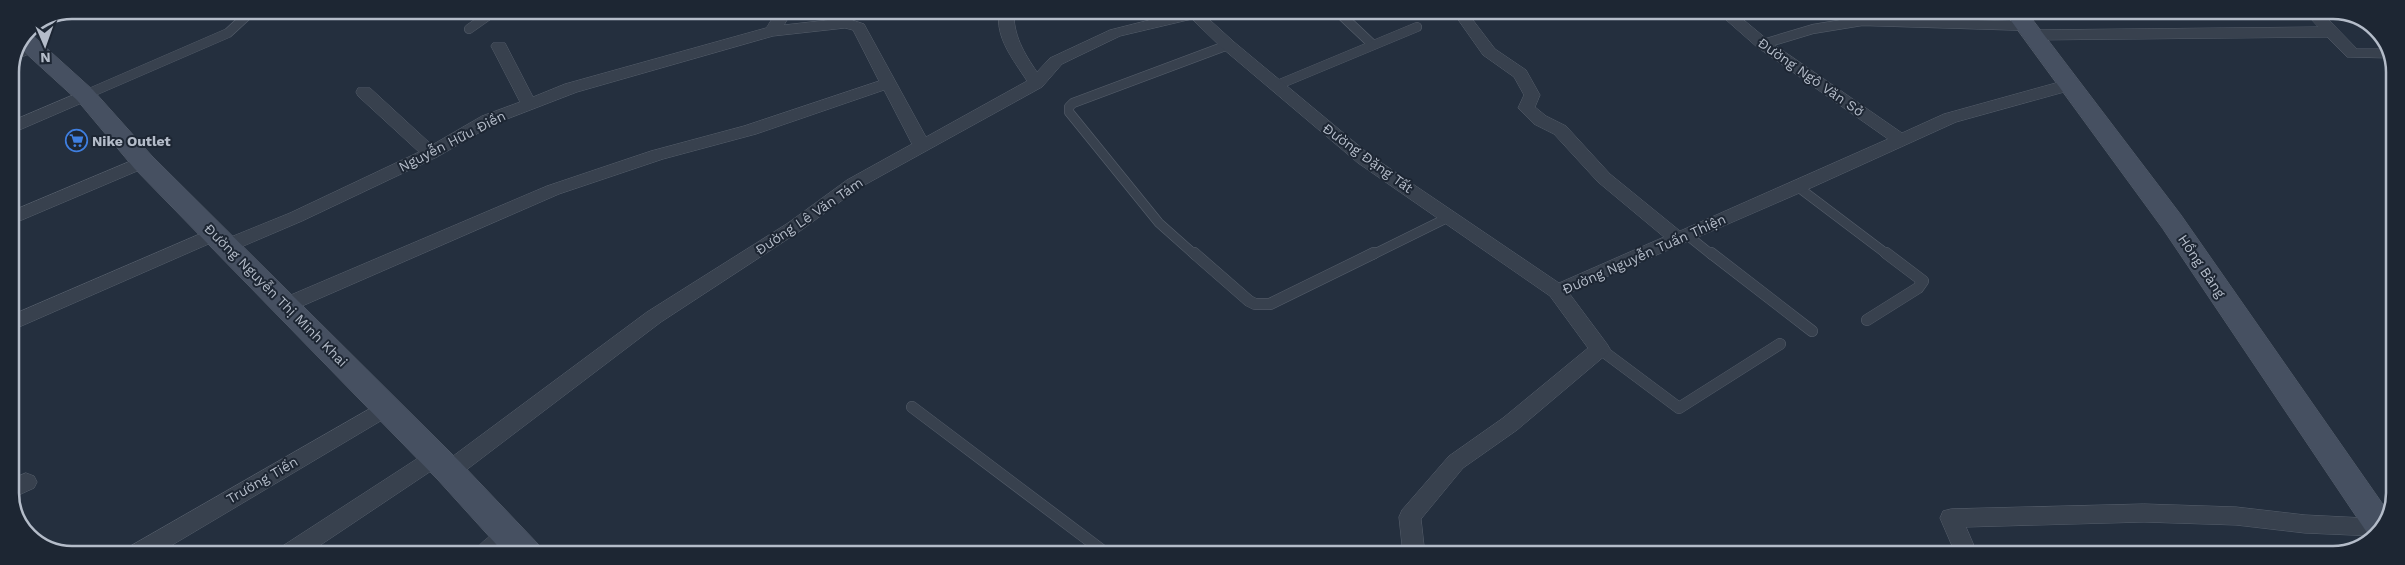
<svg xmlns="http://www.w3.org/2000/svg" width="2405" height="565" font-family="'Work Sans',sans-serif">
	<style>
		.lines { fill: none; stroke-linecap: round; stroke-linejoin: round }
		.lane-far1-casing { stroke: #565f6c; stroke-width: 10 }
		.lane-casing { stroke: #565f6c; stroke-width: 12 }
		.street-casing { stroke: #565f6c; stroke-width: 1 }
		.secondary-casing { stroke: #565f6c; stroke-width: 1 }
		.lane-far1 { stroke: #38414e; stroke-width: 9 }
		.lane { stroke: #38414e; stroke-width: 11 }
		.street { fill: #38414e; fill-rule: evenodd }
		.secondary { fill: #465061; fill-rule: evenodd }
		.labels { text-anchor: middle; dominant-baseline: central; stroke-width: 4; stroke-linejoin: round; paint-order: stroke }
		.street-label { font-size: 14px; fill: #b4bcc9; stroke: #1d2633 }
		.poi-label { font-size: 14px; font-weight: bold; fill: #b4bcc9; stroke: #1d2633; text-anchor: start }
		.rim { fill: none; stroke: #b4bcc9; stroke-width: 2.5 }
	</style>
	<rect width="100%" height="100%" fill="#242f3e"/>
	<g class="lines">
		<defs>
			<g id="lane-far1">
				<path d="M1337,11L1372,44"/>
				<path d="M469,29L496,10"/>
				<path d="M1763,44L1813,29L1862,21L2026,26"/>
				<path d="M1275,86L1417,27"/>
				<path d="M85,95L228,33L253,10"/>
				<path d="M1798,187L1888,255"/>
				<path d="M1687,235L1712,255"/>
				<path d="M1195,255L1159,223L1069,112V107L1073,103L1228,45"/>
				<path d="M1372,255L1451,216"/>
			</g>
			<g id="lane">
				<path d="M1194,253L1249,301L1255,304H1270L1374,253"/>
				<path d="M1711,253L1812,331"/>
				<path d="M1867,320L1918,288L1923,281L1886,253"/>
				<path d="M1600,349L1679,408L1780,344"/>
				<path d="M912,407L1107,554"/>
			</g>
			<g id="street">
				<path d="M778,10H793L784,25L846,18L864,24L926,137L1027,81C1013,59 995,38 999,11H1014C1013,35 1024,53 1037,72L1050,58L1110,30L1185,11H1200L1234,42L1370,155L1559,283L1664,237L1598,182L1554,134L1534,124L1518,108L1524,95L1514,77L1483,55L1452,11H1466L1495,49L1526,70L1540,95L1535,107L1546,116L1566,126L1610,174L1680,231L1888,139L1757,47L1716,11H1733L1769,41L1902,133L1944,114L2063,81H2075L2077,85L2075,89L1956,122L1804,191L1569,293L1607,344L1610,349L1607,354L1517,430L1463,468L1421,519L1425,555L1403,554L1399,517L1402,510L1449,456L1503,418L1588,348L1550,296L1358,163L1222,48L1192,19L1120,36L1062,64L1042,87L859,188L800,231L661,322L457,477L449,480L441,477L438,471L441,465L647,312L788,223L847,180L912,144L884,90L756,134L663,159L559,194L293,310L286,312L279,310L276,305L279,300L547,186L651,151L744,126L879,81L853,30L845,28L773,36L577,92L494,124L437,157L302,221L227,253L221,251L218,246L221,241L290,213L419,152L358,96L356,92L358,88H370L432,145L482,116L520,102L491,46L493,43H505L533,97L565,84L766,28Z"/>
				<path d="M2304,11H2320L2357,49H2387L2391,58L2347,57L2327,37L2032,40L2024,35L2032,30L2318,27Z"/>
				<path d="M32,42L38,44L40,47L38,50L24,56L16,57L21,46Z"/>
				<path d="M85,90L91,91L93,95L91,99L10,134V122Z"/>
				<path d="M143,156L149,158L152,162L149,166L10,225V212Z"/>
				<path d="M214,228L220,229L223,234L220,239L10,331V316Z"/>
				<path d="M387,399L394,401L397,407L394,413L157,554H126L129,547Z"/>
				<path d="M436,448L443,451L447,457L443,463L307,554H278L281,547L429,451Z"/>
				<path d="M26,473L34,476L37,482L34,488L10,499V480Z"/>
				<path d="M2144,504L2236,507L2305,515L2385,519L2375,536L2305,533L2236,525L2144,522L1966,527L1978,555H1956L1940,518L1943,511L1951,509Z"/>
				<path d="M509,526L517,529L520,536C510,556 492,554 473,554C479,542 496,531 509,526Z"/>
			</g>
			<g id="secondary">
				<path d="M2004,11H2026L2181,215L2389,513L2374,538L2370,537L2163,229Z"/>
				<path d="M26,33L31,34L93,90L152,156L460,462L538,544L542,554H505L438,480L134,168L77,100L20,48Z"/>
			</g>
		</defs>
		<use href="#lane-far1" class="lane-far1-casing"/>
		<use href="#lane" class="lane-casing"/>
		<use href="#street" class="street-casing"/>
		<use href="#secondary" class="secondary-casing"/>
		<use href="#lane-far1" class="lane-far1"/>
		<use href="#lane" class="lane"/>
		<use href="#street" class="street"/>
		<use href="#secondary" class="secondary"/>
	</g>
	<defs>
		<symbol id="supermarket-ring" viewBox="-11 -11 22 22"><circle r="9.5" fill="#1d2633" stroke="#3f7fe0" stroke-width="1.5"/><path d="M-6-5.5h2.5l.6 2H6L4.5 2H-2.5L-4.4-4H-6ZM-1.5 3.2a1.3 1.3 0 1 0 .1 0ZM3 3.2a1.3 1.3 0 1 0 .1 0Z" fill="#3f7fe0"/></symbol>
	</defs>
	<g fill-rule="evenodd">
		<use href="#supermarket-ring" x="64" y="128" width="25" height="25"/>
	</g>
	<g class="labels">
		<g class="street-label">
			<text transform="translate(1811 77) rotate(35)">Đường Ngô Văn Sở</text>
			<text transform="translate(452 141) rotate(-27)">Nguyễn Hữu Điền</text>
			<text transform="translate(1368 158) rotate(36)">Đường Đặng Tất</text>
			<text transform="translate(809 216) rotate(-34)">Đường Lê Văn Tám</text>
			<text transform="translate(1644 254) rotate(-24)">Đường Nguyễn Tuấn Thiện</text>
			<text transform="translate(2202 266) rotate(56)">Hồng Bàng</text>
			<text transform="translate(276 295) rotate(45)">Đường Nguyễn Thị Minh Khai</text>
			<text transform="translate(262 480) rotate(-30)">Trường Tiến</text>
		</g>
		<g class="poi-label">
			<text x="92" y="141">Nike Outlet</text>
		</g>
	</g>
	<path d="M0 0H2405V565H0ZM72 19H2333A53 53 0 0 1 2386 72V493A53 53 0 0 1 2333 546H72A53 53 0 0 1 19 493V72A53 53 0 0 1 72 19Z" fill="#1d2633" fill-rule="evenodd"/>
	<path class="rim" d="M72 19H2333A53 53 0 0 1 2386 72V493A53 53 0 0 1 2333 546H72A53 53 0 0 1 19 493V72A53 53 0 0 1 72 19Z"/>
	<g transform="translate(45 45) rotate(178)" stroke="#1d2633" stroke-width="4" paint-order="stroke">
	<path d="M0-4L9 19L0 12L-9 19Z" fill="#b4bcc9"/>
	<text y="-8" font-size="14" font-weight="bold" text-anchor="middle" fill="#b4bcc9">N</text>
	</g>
</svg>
